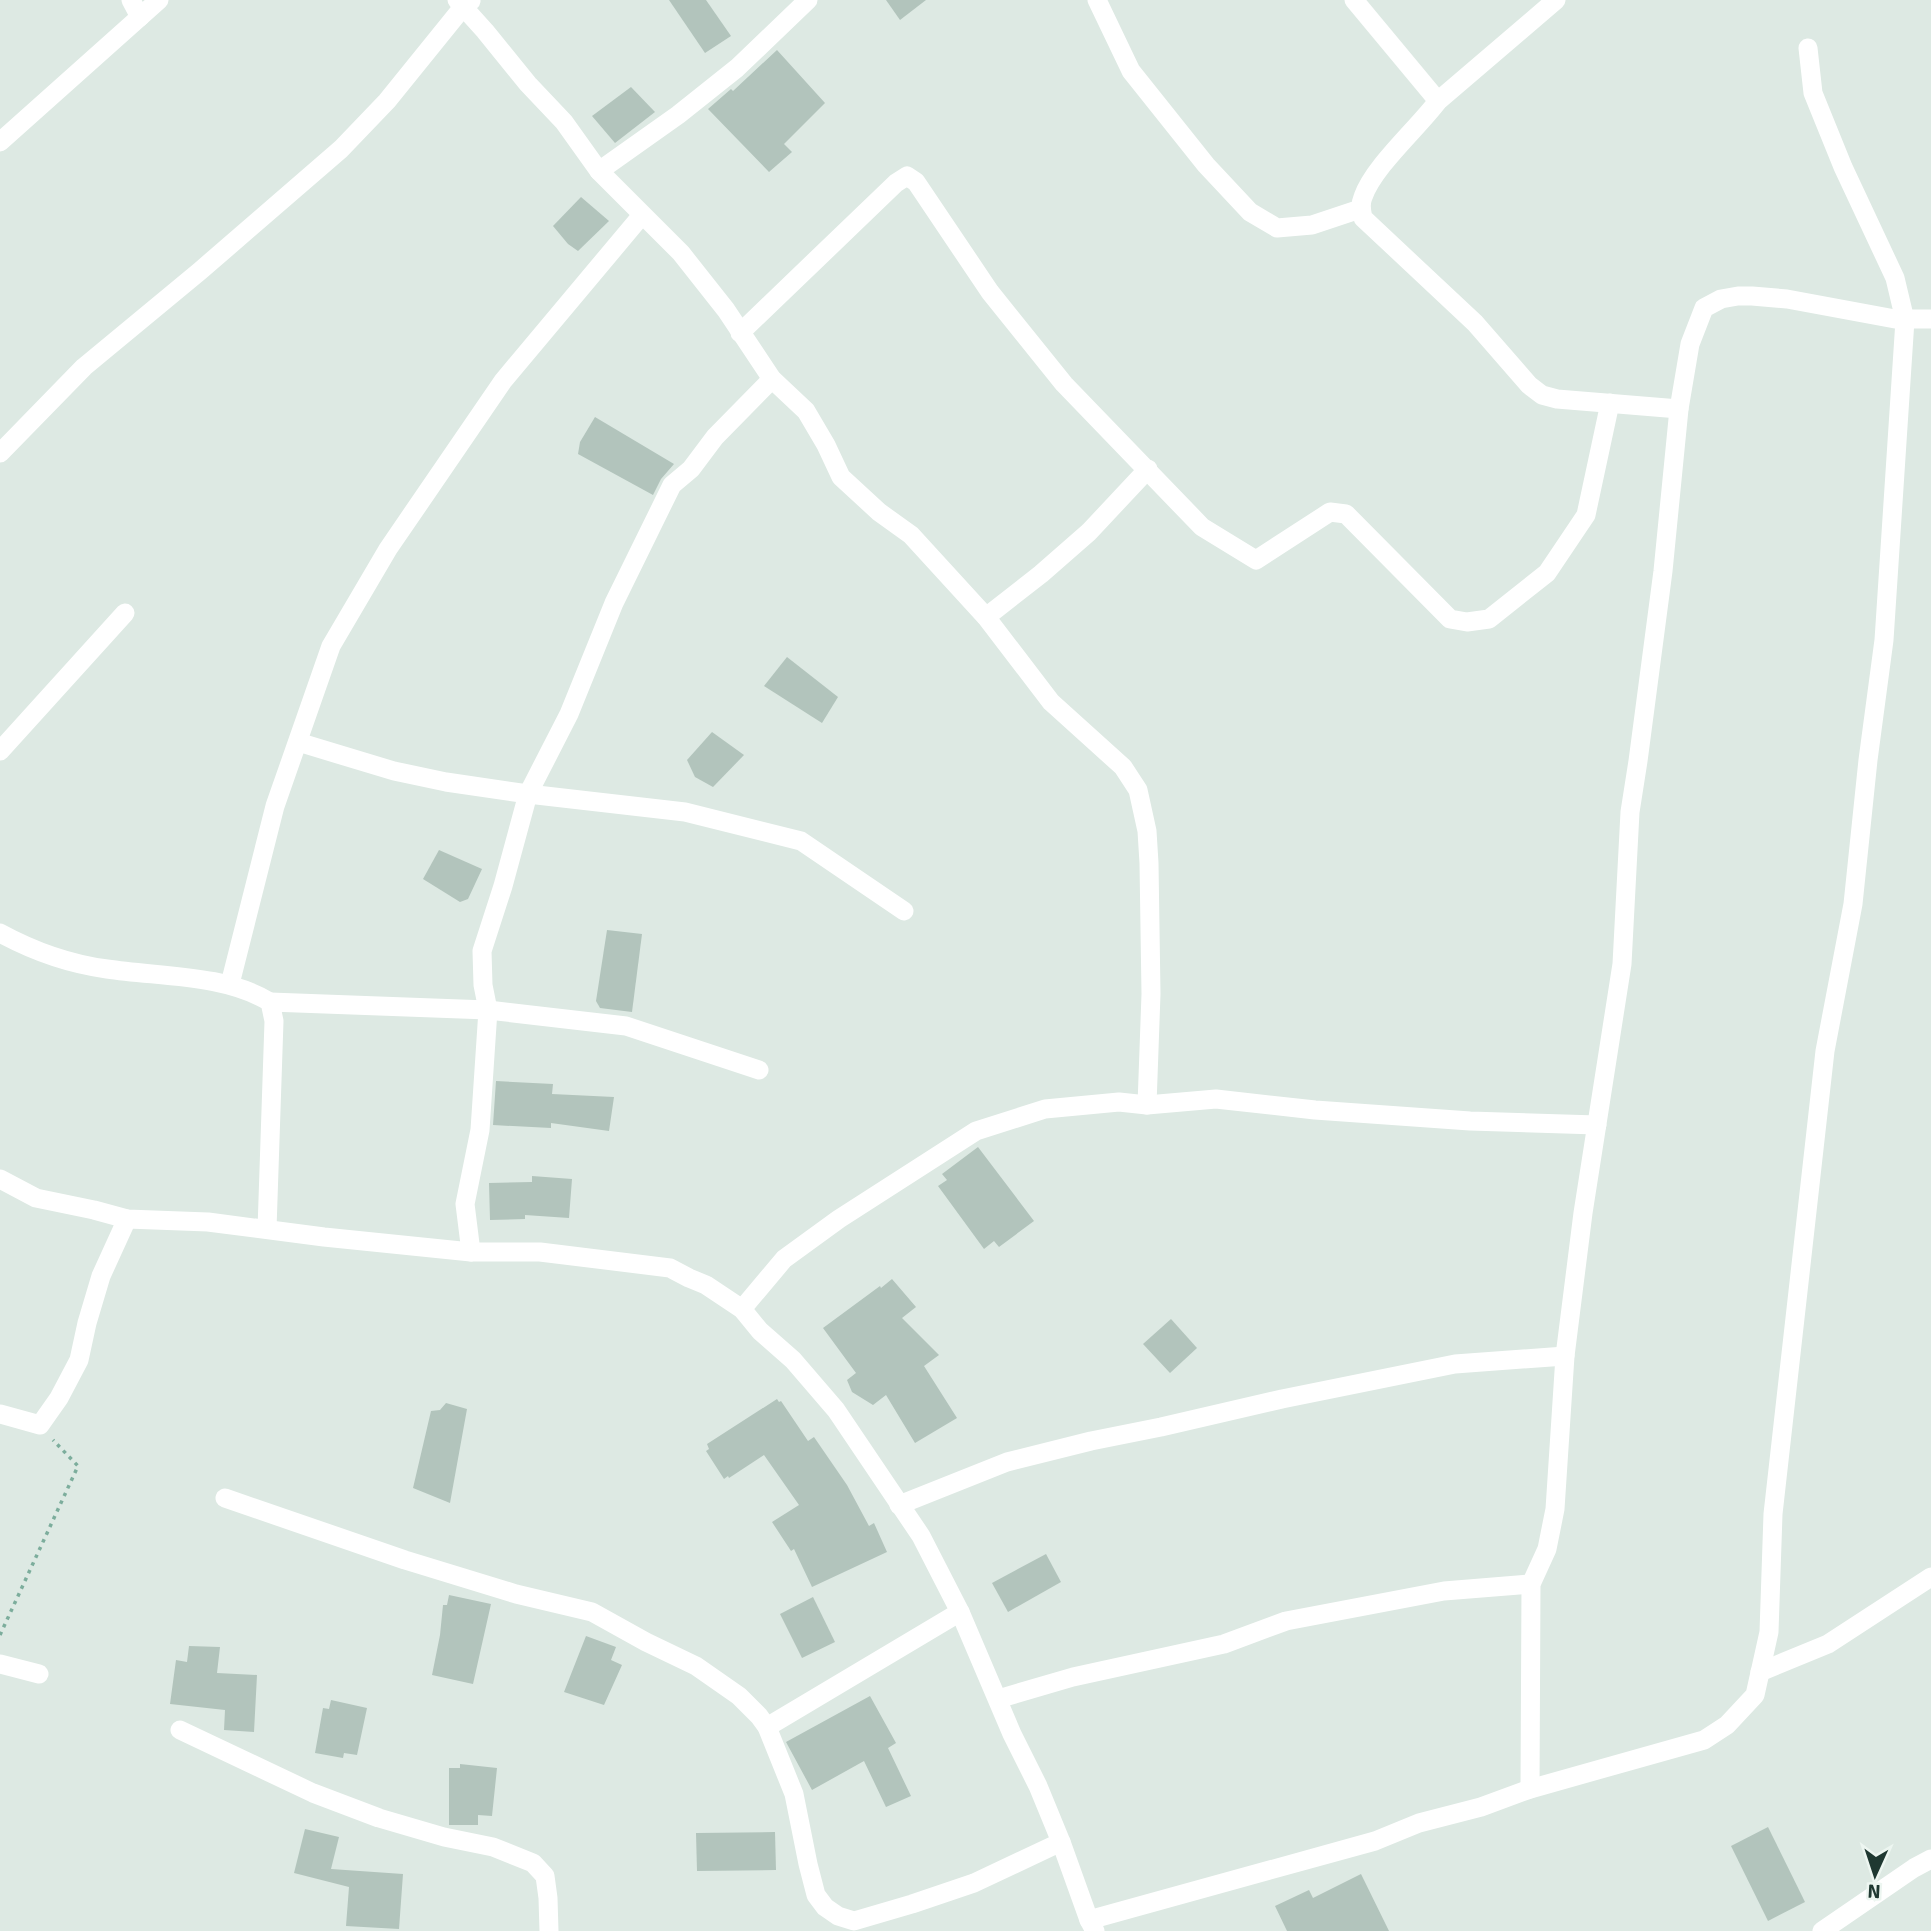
<svg xmlns="http://www.w3.org/2000/svg" width="1931" height="1931" font-family="Signika,sans-serif">
	<style>
		.building { fill: #b2c4bc }
		.lines { fill: none; stroke-linecap: round; stroke-linejoin: round }
		.path { stroke: #7cad9c; stroke-width: 3.5; stroke-dasharray: 3.5 5; stroke-linecap: butt }
		.street { stroke: #fff; stroke-width: 19 }
	</style>
	<rect width="100%" height="100%" fill="#dde9e3"/>
	<g class="building">
		<path d="M669,0H706L731,36L705,53Z"/>
		<path d="M886,0H926L900,20Z"/>
		<path d="M777,50L825,103L784,144L792,152L769,172L708,109L731,89L733,91Z"/>
		<path d="M631,87L655,112L615,143L592,116Z"/>
		<path d="M581,197L609,221L578,251L568,244L553,226Z"/>
		<path d="M595,417L674,464L661,479L653,495L578,454L580,442Z"/>
		<path d="M787,657L838,697L822,723L764,686Z"/>
		<path d="M712,732L744,755L713,787L695,777L687,760Z"/>
		<path d="M439,850L482,869L468,899L460,902L423,879Z"/>
		<path d="M607,930L642,934L632,1012L600,1008L596,1001Z"/>
		<path d="M496,1081L553,1084L552,1094L614,1097L609,1131L551,1123V1128L493,1125Z"/>
		<path d="M978,1147L1034,1221L999,1247L994,1241L984,1249L938,1186L947,1180L942,1174Z"/>
		<path d="M532,1176L572,1179L569,1218L525,1215V1219L490,1220L489,1183L532,1182Z"/>
		<path d="M892,1279L916,1307L902,1318L939,1355L924,1366L957,1418L915,1443L886,1395L873,1405L852,1392L847,1380L856,1373L823,1328L880,1286L881,1288Z"/>
		<path d="M1171,1319L1197,1348L1170,1373L1143,1344Z"/>
		<path d="M777,1399L779,1402L781,1401L808,1441L814,1437L847,1485L869,1526L874,1523L887,1552L812,1587L794,1549L791,1551L772,1522L799,1505L764,1455L729,1478L728,1476L724,1479L706,1451L709,1449L707,1444Z"/>
		<path d="M446,1403L467,1409L450,1503L413,1488L431,1411L440,1410Z"/>
		<path d="M1046,1554L1061,1582L1008,1612L992,1583Z"/>
		<path d="M449,1595L491,1604L473,1684L432,1675L440,1635L443,1605H447Z"/>
		<path d="M813,1597L835,1642L802,1658L780,1614Z"/>
		<path d="M586,1636L616,1647L611,1660L622,1665L604,1705L564,1692Z"/>
		<path d="M189,1646L220,1647L217,1673L257,1675L254,1732L224,1730L225,1710L170,1704L176,1660L187,1662Z"/>
		<path d="M870,1696L896,1743L888,1748L911,1796L886,1807L864,1761L812,1790L786,1742Z"/>
		<path d="M331,1700L367,1708L357,1755L344,1753L343,1758L315,1753L323,1708L329,1709Z"/>
		<path d="M460,1764L497,1768L492,1816L478,1815V1825H449V1768H460Z"/>
		<path d="M1768,1827L1805,1902L1768,1921L1731,1846Z"/>
		<path d="M305,1829L339,1837L331,1869L403,1874L399,1929L346,1926L349,1887L294,1873Z"/>
		<path d="M775,1832L776,1870L697,1871L696,1833Z"/>
		<path d="M1361,1874L1389,1931H1287L1275,1906L1309,1890L1313,1898Z"/>
	</g>
	<g class="lines">
		<path class="path" d="M0,1635L78,1466L53,1440"/>
		<g class="street">
			<path d="M131,0L140,17"/>
			<path d="M457,0L485,31L528,84L564,122L599,171L681,253L726,310L772,379L806,411L826,445L841,477L879,512L911,535L986,617L1051,702L1123,767L1138,790L1147,831L1149,863L1151,994L1147,1105"/>
			<path d="M1097,0L1131,71L1206,165L1250,212L1277,228L1312,225L1360,209"/>
			<path d="M1354,0L1438,101"/>
			<path d="M1556,0L1438,101C1417,129 1374,166 1363,197C1360,204 1361,210 1363,218L1475,323L1529,385L1542,395L1557,399L1679,409"/>
			<path d="M0,142L159,0"/>
			<path d="M599,171L678,115L737,68L808,0"/>
			<path d="M740,333L896,183L907,176L916,182L990,292L1064,384L1202,527L1256,560L1330,512L1346,514L1450,619L1467,622L1489,619L1547,573L1586,515L1610,403"/>
			<path d="M0,453L84,367L200,271L341,149L387,101L463,7L471,1"/>
			<path d="M986,617L1041,574L1089,532L1148,469"/>
			<path d="M298,742L394,771L446,782L528,794L685,812L801,841L904,911"/>
			<path d="M0,751L125,613"/>
			<path d="M0,933C33,951 70,964 107,969C160,977 224,974 270,1002L274,1021L267,1229"/>
			<path d="M230,984L275,806L331,646L388,549L503,381L642,215"/>
			<path d="M270,1002L488,1010L626,1026L759,1070"/>
			<path d="M0,1179L36,1198L94,1210L127,1219L208,1222L324,1237L471,1252H540L670,1268L689,1278L706,1285L742,1309L760,1331L793,1360L836,1410L921,1536L960,1612L1012,1734L1038,1786L1061,1842L1089,1920L1095,1931"/>
			<path d="M471,1252L465,1204L480,1130L488,1010L483,985L482,951L503,886L528,794L569,714L614,603L672,485L691,469L715,437L772,379"/>
			<path d="M742,1309L784,1259L839,1219L976,1131L1045,1109L1119,1102L1147,1105L1216,1099L1315,1110L1470,1121L1597,1125"/>
			<path d="M0,1414L40,1425L59,1398L79,1360L87,1323L101,1276L127,1219"/>
			<path d="M225,1498L405,1560L516,1594L592,1612L646,1642L696,1666L739,1696L759,1716L767,1727L794,1794L808,1864L816,1895L825,1907L838,1916L854,1921L912,1904L974,1883L1061,1842"/>
			<path d="M899,1505L1007,1462L1091,1441L1161,1427L1282,1399L1455,1364L1565,1356"/>
			<path d="M0,1664L39,1674"/>
			<path d="M1760,1672L1828,1644L1931,1577"/>
			<path d="M998,1699L1073,1677L1224,1644L1286,1621L1444,1591L1531,1584"/>
			<path d="M767,1727L960,1612"/>
			<path d="M180,1730L313,1793L379,1818L444,1837L493,1847L533,1863L545,1876L548,1898L549,1931"/>
			<path d="M1530,1789L1531,1584L1547,1549L1555,1509L1565,1356L1583,1213L1622,964L1630,812L1638,761L1663,571L1679,409L1690,344L1704,308L1721,299L1738,296H1752L1787,299L1895,319H1931"/>
			<path d="M1089,1920L1375,1841L1419,1823L1481,1807L1530,1789L1704,1740L1727,1725L1755,1695L1769,1632L1773,1514L1825,1051L1853,904L1868,760L1884,640L1905,320L1895,278L1843,167L1813,93L1808,48"/>
			<path d="M1822,1931L1914,1868L1931,1859"/>
		</g>
	</g>
	<g transform="translate(1875 1875) rotate(183)" stroke="#edf6f1" stroke-width="5" paint-order="stroke">
	<path d="M0-5L12 26L0 18L-12 26Z" fill="#1f3831"/>
	<text y="-10" font-size="19" font-weight="bold" text-anchor="middle" fill="#1f3831">N</text>
	</g>
</svg>
